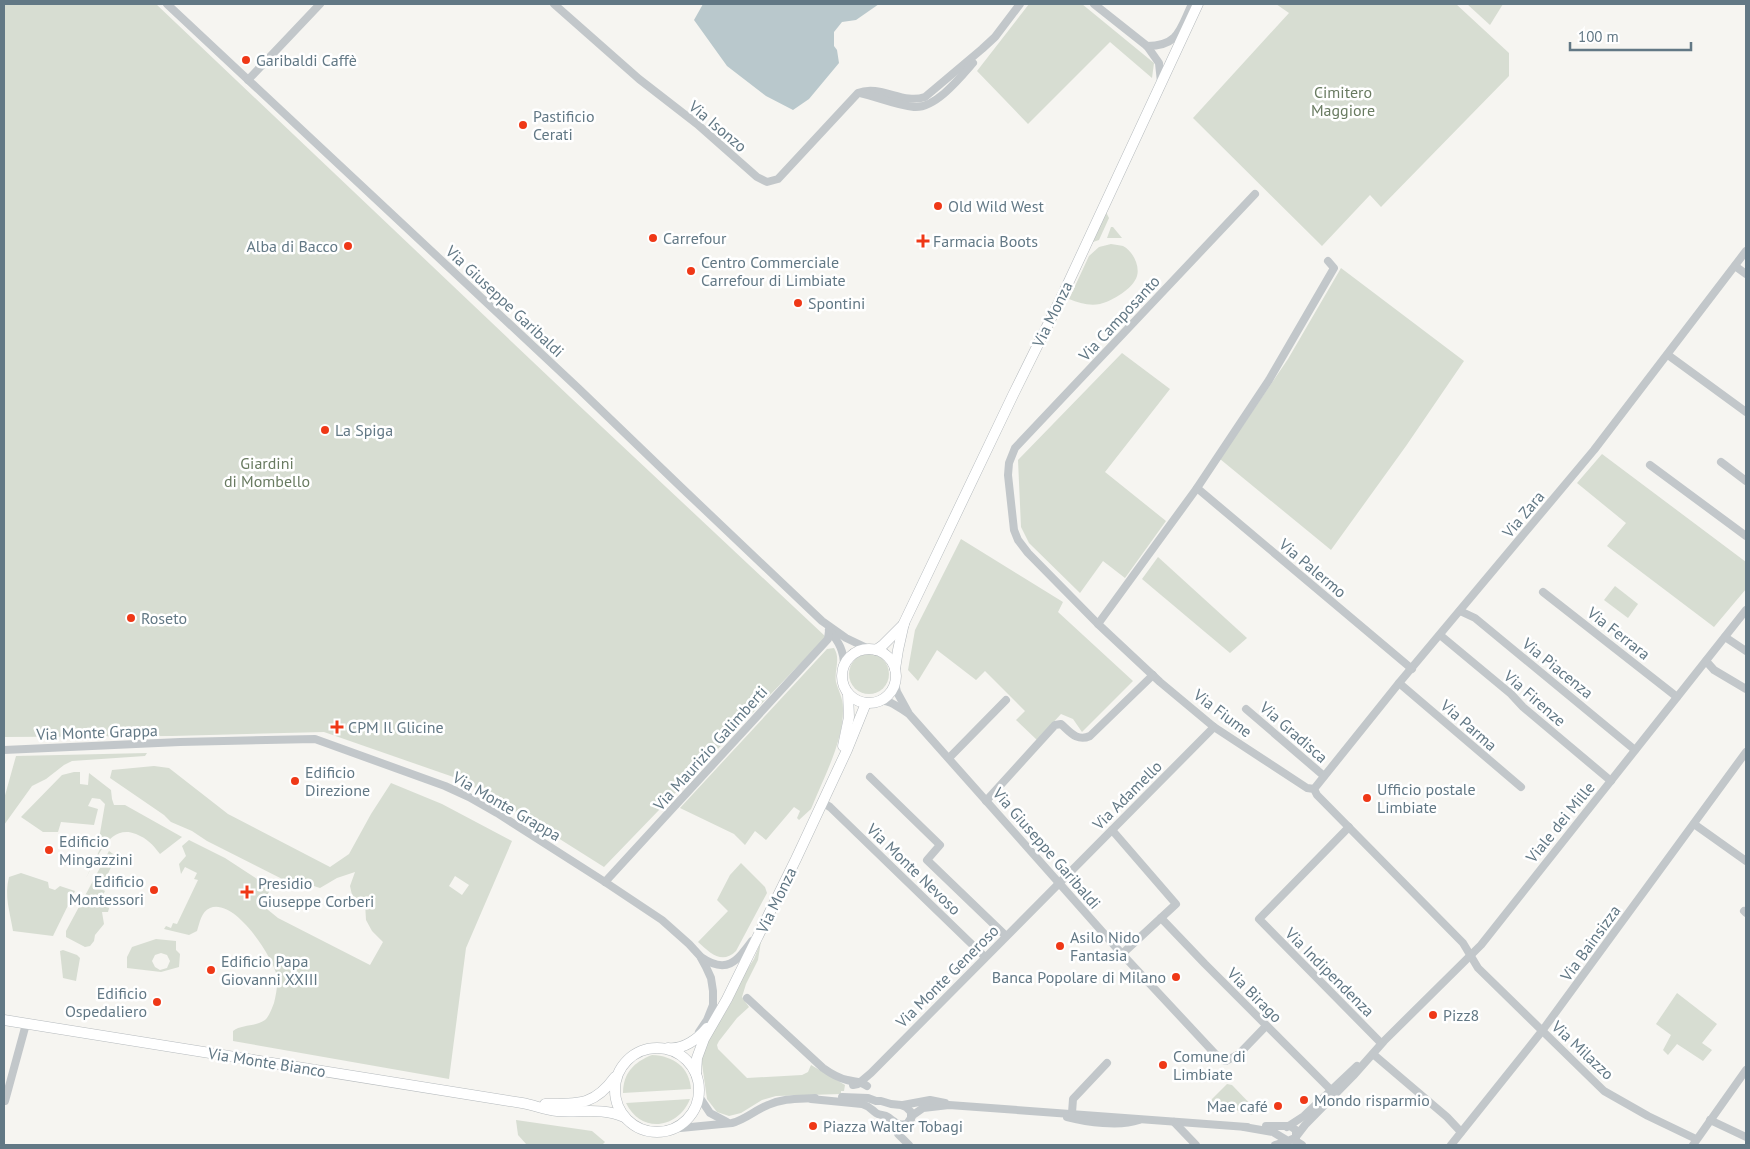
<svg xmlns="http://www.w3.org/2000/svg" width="1750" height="1149" font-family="'PT Sans',sans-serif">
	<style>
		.green { fill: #d7ddd2; fill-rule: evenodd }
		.water { fill: #b9c8cc }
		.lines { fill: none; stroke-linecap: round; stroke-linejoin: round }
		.major-casing { stroke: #b5babd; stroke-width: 11 }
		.minor { stroke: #c2c7ca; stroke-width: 8 }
		.major { stroke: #fff; stroke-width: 10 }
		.poi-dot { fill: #ef3817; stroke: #fff; stroke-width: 2 }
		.labels { text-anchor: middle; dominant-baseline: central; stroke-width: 5; stroke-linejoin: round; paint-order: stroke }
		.poi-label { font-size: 16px; fill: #627885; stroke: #fff; text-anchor: start }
		.park-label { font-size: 16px; fill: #697b61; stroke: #fff }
		.street-label { font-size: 16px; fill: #627885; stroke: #fff }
	</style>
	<rect width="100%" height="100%" fill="#f6f5f1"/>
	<g class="green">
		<path d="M4,4H156L570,397L826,637L604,867L520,814L462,780L324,732L172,736L4,737Z"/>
		<path d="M1029,4H1082L1154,63L1152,78L1110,42L1028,124L977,71Z"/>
		<path d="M1276,4H1456L1509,53V76L1381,207L1370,195L1322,246L1193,118L1289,13Z"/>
		<path d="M1467,4H1503L1490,25Z"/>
		<path d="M1106,212L1109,218L1099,240L1093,242L1092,241Z"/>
		<path d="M1111,227H1113L1122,238H1107Z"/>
		<path d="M1111,244C1115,245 1120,245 1123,246C1133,251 1140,266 1137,276C1133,289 1112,301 1100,304C1089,306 1079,303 1069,299L1089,256L1099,247Z"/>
		<path d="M1341,268L1464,361L1406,446L1331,550L1220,459L1288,359Z"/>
		<path d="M1122,353L1170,389L1105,472L1166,521L1125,578L1103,561L1080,593L1029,543L1021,527L1018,460Z"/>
		<path d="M1602,454L1746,562V589L1714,627L1607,546L1626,523L1577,483Z"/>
		<path d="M961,539L1063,602L1058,612L1133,681L1082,732L1073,719L1061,714L1037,740L1016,720L1025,711L985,671L976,680L937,650L918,681L908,670L915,630Z"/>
		<path d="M1158,557L1247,638L1230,653L1142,579Z"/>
		<path d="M1615,586L1638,604L1628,618L1604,600Z"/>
		<path d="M834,648C841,659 834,670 836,682C838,690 843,698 843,708C844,741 823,779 811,809L799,820L797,818L800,811L794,807L766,840L755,831L745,845L734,834L680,808L827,649Z"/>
		<circle cx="869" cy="674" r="20"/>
		<path d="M147,753L145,756L72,761L64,765L46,779L32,786L4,825V799L16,756Z"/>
		<path d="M154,766L169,768L228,814L330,867L349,854L371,814L391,783L442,804L512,841L466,948L449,1079L233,1041V1031C242,1024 255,1027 265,1020C269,1017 272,1008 274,1003C276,995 278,984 277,976C272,956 235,898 210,908C201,912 200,922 197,931L189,935L164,929L166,926L171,928L173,923L177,924L198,880L194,879L197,873L185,867L181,874L179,864L186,856L182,846L189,840L225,858L271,888L262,905L278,918L370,965L383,942L372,931L366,920L365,903L352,895L350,886L355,872L337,878L320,888C311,885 305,881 298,887L207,841L192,831L171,822L164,815L110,778L112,770ZM455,876L469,885L462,895L449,886Z"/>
		<path d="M74,772H80V784L88,785L89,773L111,790L112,799L114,805H125L182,837L160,854C152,844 148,839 136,834C109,823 97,859 86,878L101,847L99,839L105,804L100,799L92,798L88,806L98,809L94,825L61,822L58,832H43L21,817L62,775Z"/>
		<path d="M109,851L116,856L101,889L105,891L102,897L111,901L108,912H102L104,924L95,935L94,941L90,946L85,947L66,937V931Z"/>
		<path d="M741,863L765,887L767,893L736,951C722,965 710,953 698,942L728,911L717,900L730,875Z"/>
		<path d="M21,873L48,882L49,888L55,890L60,886L75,891L53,936L13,931C10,912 4,896 9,877Z"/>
		<path d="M156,939L176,941V950L180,954L179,967L161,972L127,968V957L132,947ZM161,953L167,955L170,961L167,968L160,970L155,967L152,961L155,955Z"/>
		<path d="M761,941L758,960L746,984L742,997L749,1007L737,1018L719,1041L717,1045L718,1049L747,1078L802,1075L808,1072L811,1065L845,1085L844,1091H841V1094L776,1096L762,1100L741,1113L729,1116L717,1112L707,1099L701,1057L708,1041L731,1003L743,976L754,959Z"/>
		<path d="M63,950L77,955L80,958L76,981L63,978L60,951Z"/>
		<path d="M1677,993L1717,1024L1702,1043L1712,1050L1703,1061L1677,1044L1668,1055L1663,1050L1671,1035L1656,1024Z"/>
		<path d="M652,1055C674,1056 689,1067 691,1089L623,1093C623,1073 634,1062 652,1055Z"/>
		<path d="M1227,1084L1232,1085L1256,1110L1255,1114L1251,1115L1211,1102L1212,1099Z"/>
		<path d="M690,1099C678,1129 641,1134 626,1103Z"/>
		<path d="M516,1120L592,1131L605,1142L602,1145H527L518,1135Z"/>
	</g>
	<path class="water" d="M703,4H879L856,20L842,22L834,32V46L837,50L839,63L809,99L793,110L766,96L727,66L694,20Z"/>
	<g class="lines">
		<defs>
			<g id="major">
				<circle cx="869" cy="676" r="27"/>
				<path d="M876,650L883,645L904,624"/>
				<path d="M895,669L898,650L904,623L1013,395L1064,292L1198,4"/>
				<path d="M843,746L849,717L848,694"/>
				<path d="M4,1020L522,1103C534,1105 545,1110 557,1111C580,1113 602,1107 624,1117"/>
				<circle cx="657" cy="1090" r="42"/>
				<path d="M668,1048C683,1050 698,1039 707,1028"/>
				<path d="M696,1074L697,1058L704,1039L727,999L796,859L847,750L866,703"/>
				<path d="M545,1104C578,1104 594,1106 615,1077"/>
			</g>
		</defs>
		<use href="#major" class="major-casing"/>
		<g class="minor">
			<path d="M167,4L578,388L683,489L822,621L846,638L869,649"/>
			<path d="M554,4L639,79L697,124L757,177L767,182L778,179L858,93C880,84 903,105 925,97L982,49L995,37L1020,4"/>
			<path d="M1094,4L1147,46L1159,63L1161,82"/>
			<path d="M1147,46C1179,46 1180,29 1192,4"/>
			<path d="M248,80L320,4"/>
			<path d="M860,93C878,97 896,105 914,107C935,109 960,78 973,63"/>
			<path d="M1255,194L1015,448L1009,463L1008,475L1014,530L1018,540L1028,553L1098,624L1160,682L1214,727L1307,788L1314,789L1317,795L1463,943L1478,968L1604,1091L1648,1116L1696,1139"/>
			<path d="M1735,266L1746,274"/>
			<path d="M1668,355L1746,412"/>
			<path d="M1721,462L1746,481"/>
			<path d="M1650,465L1746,536"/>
			<path d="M1197,488L1412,669"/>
			<path d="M1543,592L1677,697"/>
			<path d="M1460,611L1475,618L1635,750"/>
			<path d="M1098,624L1197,488L1269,380L1334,268L1328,261"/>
			<path d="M829,630C839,642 844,651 844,666"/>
			<path d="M1440,635L1511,694L1523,707L1611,781"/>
			<path d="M1725,637L1746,651"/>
			<path d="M1706,661L1714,670L1746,689"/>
			<path d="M895,683L897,692L908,712"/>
			<path d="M1399,683L1521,787"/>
			<path d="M879,701C890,699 899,708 909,714L1122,954L1219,1058L1226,1061L1239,1054L1266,1026"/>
			<path d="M1246,709L1324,776"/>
			<path d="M4,750L180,742L315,739L445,786L469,797L497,813L605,882L662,920L689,944L700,956L706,967L711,978L713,991V1005L707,1020L699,1032"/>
			<path d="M949,758L1006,700"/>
			<path d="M870,777L940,845L927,860L1006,936"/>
			<path d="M1314,789L1399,683L1594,450L1746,251"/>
			<path d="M986,801L1055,725L1061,724C1070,732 1077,742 1090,736L1153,675"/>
			<path d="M822,802L830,807L985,957"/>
			<path d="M1694,824L1746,861"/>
			<path d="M1349,827L1259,919L1381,1043"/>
			<path d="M1112,830L1176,904L1122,954"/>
			<path d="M605,882L828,639L829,631"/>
			<path d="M1744,911L1746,913"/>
			<path d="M1161,918L1205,964L1331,1090"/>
			<path d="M701,957C727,975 737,961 752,941"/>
			<path d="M747,998L823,1068C830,1073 838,1078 847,1080C855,1082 860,1081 867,1086"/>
			<path d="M1373,1054L1447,1117L1461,1132"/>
			<path d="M853,1085L858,1084L871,1073L1214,727"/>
			<path d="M698,1095L710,1113L727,1122"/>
			<path d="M842,1097L868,1098L876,1101H881L891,1104L901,1105L906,1107L911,1112V1119"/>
			<path d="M811,1099L862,1104C869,1106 871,1109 876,1113C880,1116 884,1114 888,1117C895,1122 898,1126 907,1124L913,1115L923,1108L949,1105L1247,1127"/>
			<path d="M5,1101L26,1024"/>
			<path d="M903,1105L930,1100L945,1103"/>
			<path d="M1072,1113L1073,1099L1107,1063"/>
			<path d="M1067,1117C1087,1122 1119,1127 1139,1120"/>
			<path d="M1710,1120L1746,1137"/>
			<path d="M1174,1122L1196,1145"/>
			<path d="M896,1124L898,1134L909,1145"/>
			<path d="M1266,1126H1290L1296,1130V1137"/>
			<path d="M1244,1127L1273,1132L1288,1141L1295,1138L1305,1125L1353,1076L1384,1041L1481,945L1746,610"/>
			<path d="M1287,1127L1304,1116L1357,1066"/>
			<path d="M670,1129L732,1123C745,1120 755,1110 768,1105C783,1098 799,1099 815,1098"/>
			<path d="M1294,1140L1302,1145"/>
			<path d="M1275,1145L1288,1141"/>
			<path d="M1451,1145L1542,1031L1746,752"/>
			<path d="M1693,1145L1746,1070"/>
		</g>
		<use href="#major" class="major"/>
	</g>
	<g class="poi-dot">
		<circle cx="246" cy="60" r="5"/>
		<circle cx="523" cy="125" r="5"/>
		<circle cx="938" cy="206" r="5"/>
		<circle cx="653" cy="238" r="5"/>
		<path d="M920.5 233.5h5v5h5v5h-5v5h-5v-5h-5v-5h5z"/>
		<circle cx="348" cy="246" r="5"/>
		<circle cx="691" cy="271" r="5"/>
		<circle cx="798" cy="303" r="5"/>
		<circle cx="325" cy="430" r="5"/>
		<circle cx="131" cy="618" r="5"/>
		<path d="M334.5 719.5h5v5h5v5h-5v5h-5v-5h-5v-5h5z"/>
		<circle cx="295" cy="781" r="5"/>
		<circle cx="1367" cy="798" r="5"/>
		<circle cx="49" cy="850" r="5"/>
		<circle cx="154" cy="890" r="5"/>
		<path d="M244.5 884.5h5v5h5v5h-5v5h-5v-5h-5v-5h5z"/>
		<circle cx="1060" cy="946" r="5"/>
		<circle cx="211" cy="970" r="5"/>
		<circle cx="1176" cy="977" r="5"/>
		<circle cx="157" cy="1002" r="5"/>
		<circle cx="1433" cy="1015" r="5"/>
		<circle cx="1163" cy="1065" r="5"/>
		<circle cx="1304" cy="1100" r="5"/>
		<circle cx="1278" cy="1106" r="5"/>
		<circle cx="813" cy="1126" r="5"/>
	</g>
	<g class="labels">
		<g class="poi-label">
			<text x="256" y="60">Garibaldi Caffè</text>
			<text x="533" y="116">Pastificio<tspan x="533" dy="18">Cerati</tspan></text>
			<text x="948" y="206">Old Wild West</text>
			<text x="663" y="238">Carrefour</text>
			<text x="933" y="241">Farmacia Boots</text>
			<text x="338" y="246" text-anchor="end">Alba di Bacco</text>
			<text x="701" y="262">Centro Commerciale<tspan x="701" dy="18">Carrefour di Limbiate</tspan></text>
			<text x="808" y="303">Spontini</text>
			<text x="335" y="430">La Spiga</text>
			<text x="141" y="618">Roseto</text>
			<text x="348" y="727">CPM Il Glicine</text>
			<text x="305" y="772">Edificio<tspan x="305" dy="18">Direzione</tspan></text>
			<text x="1377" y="789">Ufficio postale<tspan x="1377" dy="18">Limbiate</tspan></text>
			<text x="59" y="841">Edificio<tspan x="59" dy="18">Mingazzini</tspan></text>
			<text x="144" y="881" text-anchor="end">Edificio<tspan x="144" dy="18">Montessori</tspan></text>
			<text x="258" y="883">Presidio<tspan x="258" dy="18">Giuseppe Corberi</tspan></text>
			<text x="1070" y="937">Asilo Nido<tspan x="1070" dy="18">Fantasia</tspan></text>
			<text x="221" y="961">Edificio Papa<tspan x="221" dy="18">Giovanni XXIII</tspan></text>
			<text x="1166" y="977" text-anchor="end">Banca Popolare di Milano</text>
			<text x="147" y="993" text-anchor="end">Edificio<tspan x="147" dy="18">Ospedaliero</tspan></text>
			<text x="1443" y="1015">Pizz8</text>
			<text x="1173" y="1056">Comune di<tspan x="1173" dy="18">Limbiate</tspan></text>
			<text x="1314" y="1100">Mondo risparmio</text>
			<text x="1268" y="1106" text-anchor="end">Mae café</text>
			<text x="823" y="1126">Piazza Walter Tobagi</text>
		</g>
		<g class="park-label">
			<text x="1343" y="92">Cimitero<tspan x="1343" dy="18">Maggiore</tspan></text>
			<text x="267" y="463">Giardini<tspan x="267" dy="18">di Mombello</tspan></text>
		</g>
		<g class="street-label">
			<text transform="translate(718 126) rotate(40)">Via Isonzo</text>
			<text transform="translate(505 301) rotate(43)">Via Giuseppe Garibaldi</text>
			<text transform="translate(1052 314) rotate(-64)">Via Monza</text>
			<text transform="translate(1119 318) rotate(-47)">Via Camposanto</text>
			<text transform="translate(1523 514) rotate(-50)">Via Zara</text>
			<text transform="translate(1313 568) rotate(40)">Via Palermo</text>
			<text transform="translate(1619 633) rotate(38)">Via Ferrara</text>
			<text transform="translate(1558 668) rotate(39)">Via Piacenza</text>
			<text transform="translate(1535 698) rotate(41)">Via Firenze</text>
			<text transform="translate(1223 713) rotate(37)">Via Fiume</text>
			<text transform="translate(1469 725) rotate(41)">Via Parma</text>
			<text transform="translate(97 732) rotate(-2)">Via Monte Grappa</text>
			<text transform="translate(1294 732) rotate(41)">Via Gradisca</text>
			<text transform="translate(710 748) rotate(-48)">Via Maurizio Galimberti</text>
			<text transform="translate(1127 795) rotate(-45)">Via Adamello</text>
			<text transform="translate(507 806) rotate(30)">Via Monte Grappa</text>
			<text transform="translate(1560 822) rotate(-51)">Viale dei Mille</text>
			<text transform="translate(1047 848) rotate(49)">Via Giuseppe Garibaldi</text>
			<text transform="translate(914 869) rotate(44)">Via Monte Nevoso</text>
			<text transform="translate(776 900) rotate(-64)">Via Monza</text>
			<text transform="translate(1590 943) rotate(-54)">Via Bainsizza</text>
			<text transform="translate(1330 972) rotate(45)">Via Indipendenza</text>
			<text transform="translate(947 976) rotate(-45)">Via Monte Generoso</text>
			<text transform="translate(1255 995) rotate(45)">Via Birago</text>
			<text transform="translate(1583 1050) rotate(43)">Via Milazzo</text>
			<text transform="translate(267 1062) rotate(9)">Via Monte Bianco</text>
		</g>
	</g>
	<rect width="1750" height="1149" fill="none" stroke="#627885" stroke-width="10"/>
	<path d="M1570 42v8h121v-8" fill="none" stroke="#627885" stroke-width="2.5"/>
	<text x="1578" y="42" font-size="15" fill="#627885" stroke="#ffffff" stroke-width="4" paint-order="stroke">100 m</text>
</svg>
